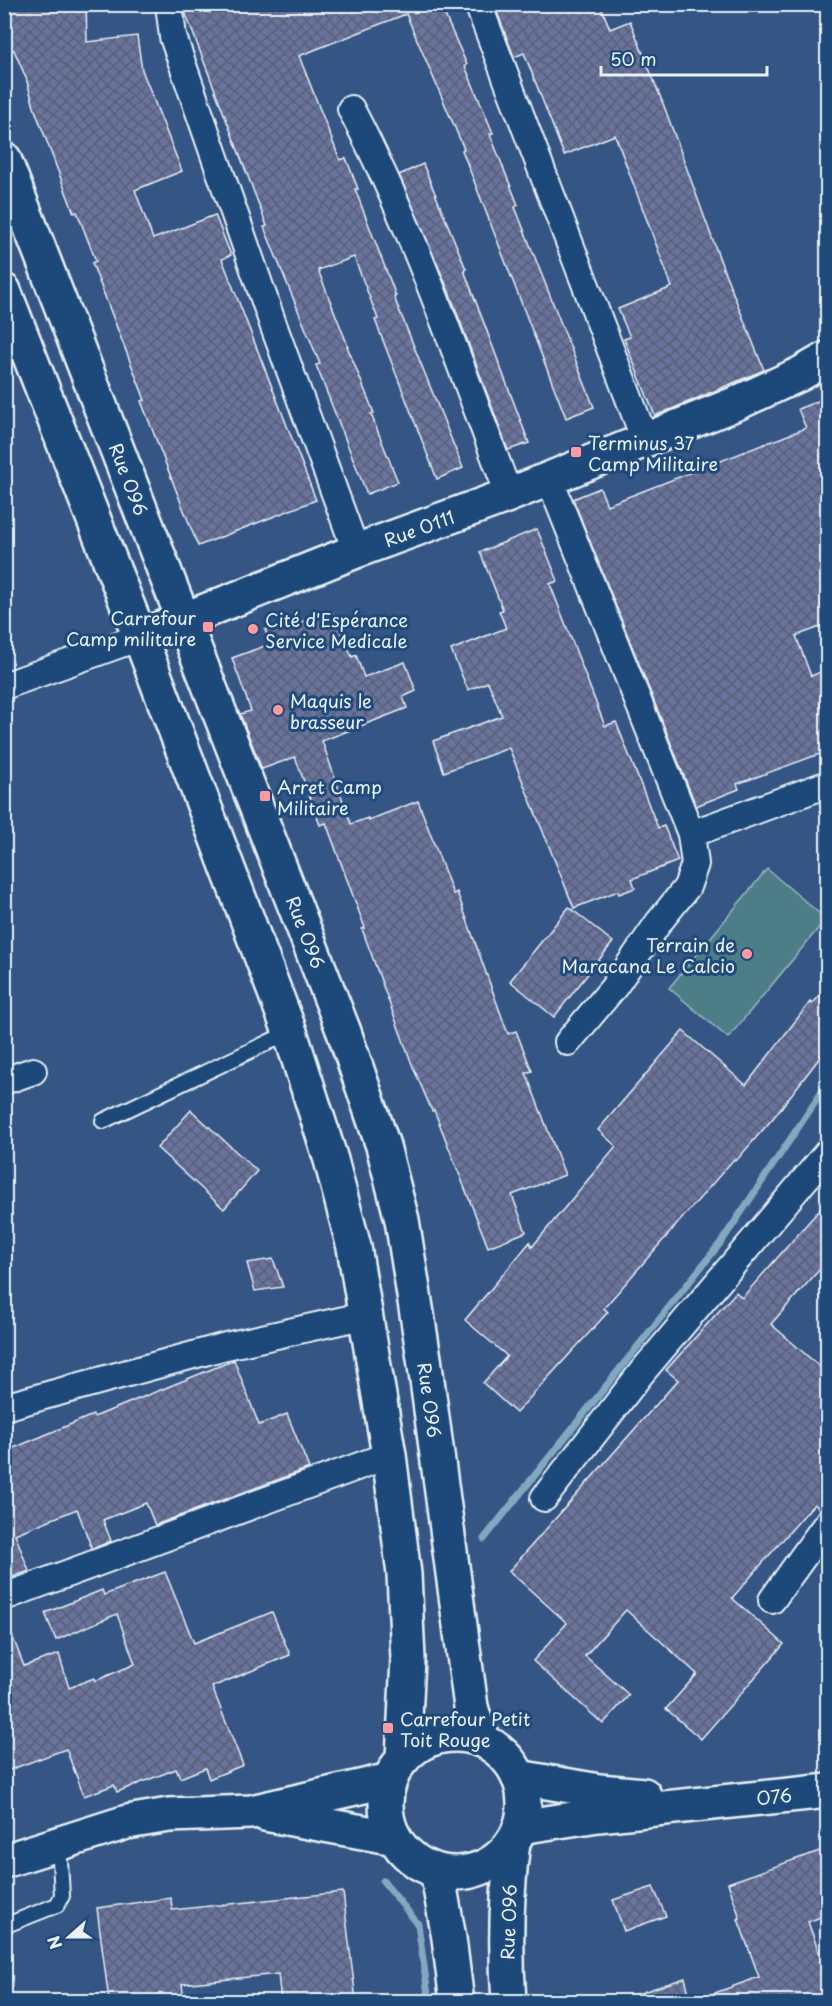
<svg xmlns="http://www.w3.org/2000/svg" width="832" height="2006" font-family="'Playpen Sans',sans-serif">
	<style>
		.park { fill: #4e7e88; stroke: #9bb8c0; stroke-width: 1.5 }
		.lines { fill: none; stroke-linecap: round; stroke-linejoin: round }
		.stream { stroke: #83a8bf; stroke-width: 7 }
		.building { fill: url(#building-cross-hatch); stroke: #e8f1f8; stroke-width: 1.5 }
		.service-casing { stroke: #e8f1f8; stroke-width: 18 }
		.minor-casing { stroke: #e8f1f8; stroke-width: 30 }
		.tertiary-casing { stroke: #e8f1f8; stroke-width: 38 }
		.secondary-casing { stroke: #e8f1f8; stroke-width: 38 }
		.service { stroke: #1f4a7a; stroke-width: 14 }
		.minor { stroke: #1f4a7a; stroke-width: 26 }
		.tertiary { stroke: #1f4a7a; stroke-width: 33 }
		.secondary { stroke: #1f4a7a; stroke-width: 33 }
		.poi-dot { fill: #ff9aa2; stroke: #1f4a7a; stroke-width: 2 }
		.labels { text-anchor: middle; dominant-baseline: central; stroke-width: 6; stroke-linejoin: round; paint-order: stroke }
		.poi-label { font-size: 18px; fill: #e8f1f8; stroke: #1f4a7a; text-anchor: start }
		.street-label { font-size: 18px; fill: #e8f1f8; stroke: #1f4a7a }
	</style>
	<defs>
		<pattern id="building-cross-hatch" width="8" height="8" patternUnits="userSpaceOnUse" patternTransform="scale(1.5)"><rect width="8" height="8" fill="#69739d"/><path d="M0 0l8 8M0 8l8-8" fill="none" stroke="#585e74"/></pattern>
	</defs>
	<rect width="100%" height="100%" fill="#355684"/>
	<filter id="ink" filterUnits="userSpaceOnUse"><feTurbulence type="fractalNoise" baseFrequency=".0167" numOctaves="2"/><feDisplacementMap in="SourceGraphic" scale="12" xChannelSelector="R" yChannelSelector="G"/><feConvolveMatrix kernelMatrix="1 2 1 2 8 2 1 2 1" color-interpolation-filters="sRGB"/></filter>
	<g filter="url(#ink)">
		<path class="park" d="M767,869L826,919L728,1038L669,988Z"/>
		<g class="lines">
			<g class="stream">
				<path d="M484,1539L722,1241L828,1083"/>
				<path d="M383,1881L418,1924L429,2002"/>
			</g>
		</g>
		<g class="building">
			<path d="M4,4H86L87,42L137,36L142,70L182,171L135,190L153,239L215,215L231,255L222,259L316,500L198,546L141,401L145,400L92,263L96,261L77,212L74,213L64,187L35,110L26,78L14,50H4Z"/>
			<path d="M201,4H440L467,65L465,66L493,133L490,134L518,205L515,207L594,407L566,418L462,150L464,149L406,14L299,56L340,160L346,158L358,189H355L396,296L394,297L463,468L437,479L375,320L378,319L354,257L318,270L348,346H347L374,413L371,414L398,482L367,494L316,365L320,364L264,227L267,226L185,12V11Z"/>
			<path d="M494,4H600L610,29L630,21L664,106L723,268L764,370L655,416L624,339L630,337L618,309L672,287L615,135L564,155L524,53L514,57Z"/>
			<path d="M423,164L466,269L464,270L529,443L508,450L450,294L399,175Z"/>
			<path d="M828,397V624L796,636L811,676L828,669V700L820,703L828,722V751L737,784L739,789L696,806L573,499L600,488L607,505L806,428L798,409Z"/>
			<path d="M537,529L558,581L550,584L605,726L616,722L658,828L664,826L678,861L632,879L635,888L619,894L618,891L574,908L509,748L444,772L433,741L502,716L488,682L468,690L451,650L506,628L499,611L503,610L480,552Z"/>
			<path d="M333,613L352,657L356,655L364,677L405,662L416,691L403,697L407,708L322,741L351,824L368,818L369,820L418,801L453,894L457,892L508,1034L516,1031L532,1071L526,1073L565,1175L512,1195L526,1232L488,1247L434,1110L432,1111L413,1067L362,929L365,928L326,823L320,825L295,757L262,769L240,714L251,711L232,658L270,644L265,630L299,617L301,622Z"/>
			<path d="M569,907L613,942L554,1017L510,981Z"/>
			<path d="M828,987V1047L774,1117L736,1161L734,1159L604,1308L608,1312L516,1413L483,1383L507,1356L465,1320L530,1242L532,1247L616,1146L598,1130L683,1031L746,1085L810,1002L812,1004Z"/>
			<path d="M191,1110L257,1171L224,1209L157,1148Z"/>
			<path d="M828,1200V1260L771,1324L828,1374V1501L820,1509L814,1504L732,1598L784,1644L701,1739L666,1709L697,1674L626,1610L585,1656L629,1695L603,1724L533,1661L567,1623L509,1571L678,1380L666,1370L736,1292L742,1298Z"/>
			<path d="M273,1259L283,1287L255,1291L247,1263Z"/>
			<path d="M234,1360L259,1425L287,1414L309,1468L155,1525L146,1503L103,1520L111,1541L92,1549L77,1509L15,1534L29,1571L4,1580V1452L93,1415L94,1417Z"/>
			<path d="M165,1572L194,1643L272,1612L290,1655L212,1687L243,1765L209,1779L205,1768L180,1778L176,1769L117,1792L114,1785L84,1796L66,1749L4,1772V1620H6L24,1666L59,1654L69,1688L94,1678L95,1681L135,1664L117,1614L56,1640L45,1613L102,1590L104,1595Z"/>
			<path d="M828,1848V1914L808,1922L828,1977V2001H698V1999L759,1977L738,1919L740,1918L728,1883Z"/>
			<path d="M653,1887L666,1916L624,1931L613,1900Z"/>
			<path d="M343,1892L356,2001H281L278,1974L182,1984L184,2001H109L97,1908L171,1898L172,1910Z"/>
			<path d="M685,1978L691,2001H626L625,1998Z"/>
		</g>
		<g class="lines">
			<defs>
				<g id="service">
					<path d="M103,1121L290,1032"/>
					<path d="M4,1926L57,1905L62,1896L59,1843"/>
				</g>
				<g id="minor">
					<path d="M169,4L173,37L274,327L356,551"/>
					<path d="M478,4L645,440"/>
					<path d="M351,109C415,231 460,366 509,495"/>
					<path d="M549,478L691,834L828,784"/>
					<path d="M4,686L140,637"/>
					<path d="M568,1042L614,987L659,922L687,887L695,864L691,834"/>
					<path d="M4,1081L33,1071"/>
					<path d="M4,1407L226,1346L367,1315"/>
					<path d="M544,1498L642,1372L828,1152"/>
					<path d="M4,1597L389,1455"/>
					<path d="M772,1600L828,1522"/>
				</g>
				<g id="tertiary">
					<path d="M140,637L356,551L509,495L737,403L800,374L828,358"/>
					<path d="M518,1777L599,1791L644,1795"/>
					<path d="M265,1814L395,1838"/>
					<path d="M520,1827L598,1815L828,1791"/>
					<path d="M4,1861L127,1822L169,1815L251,1812L390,1780"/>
				</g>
				<g id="secondary">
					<path d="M4,159L344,1032L383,1146L402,1220L424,1358L471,1707L481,1740"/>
					<path d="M4,291L140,637L290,1032L331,1160L354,1247L389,1455L404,1574L408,1659L403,1758"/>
					<circle cx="455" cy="1804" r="69"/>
					<path d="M437,1871L449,1938L457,2002"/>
					<path d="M509,2002C505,1948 506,1896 513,1842"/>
				</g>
			</defs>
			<use href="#service" class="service-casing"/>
			<use href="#minor" class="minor-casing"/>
			<use href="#tertiary" class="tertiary-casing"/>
			<use href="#secondary" class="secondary-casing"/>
			<use href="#service" class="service"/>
			<use href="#minor" class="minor"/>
			<use href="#tertiary" class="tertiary"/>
			<use href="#secondary" class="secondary"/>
		</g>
	</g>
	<g class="poi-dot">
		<rect x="570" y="446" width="12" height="12" rx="3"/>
		<rect x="202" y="621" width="12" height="12" rx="3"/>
		<circle cx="253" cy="629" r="6"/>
		<circle cx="278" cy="710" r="6"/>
		<rect x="259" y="790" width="12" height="12" rx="3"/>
		<circle cx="747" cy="954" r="6"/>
		<rect x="382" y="1722" width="12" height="12" rx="3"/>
	</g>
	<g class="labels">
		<g class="poi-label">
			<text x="588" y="442">Terminus 37<tspan x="588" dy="21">Camp Militaire</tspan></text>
			<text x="196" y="617" text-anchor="end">Carrefour<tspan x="196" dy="21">Camp militaire</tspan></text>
			<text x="265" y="619">Cité d'Espérance<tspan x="265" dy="21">Service Medicale</tspan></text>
			<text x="290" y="700">Maquis le<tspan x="290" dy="21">brasseur</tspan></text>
			<text x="277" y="786">Arret Camp<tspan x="277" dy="21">Militaire</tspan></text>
			<text x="735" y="944" text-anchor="end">Terrain de<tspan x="735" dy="21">Maracana Le Calcio</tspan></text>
			<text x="400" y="1718">Carrefour Petit<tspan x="400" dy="21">Toit Rouge</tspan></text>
		</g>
		<g class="street-label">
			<text transform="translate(129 479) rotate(69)">Rue O96</text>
			<text transform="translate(419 528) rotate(-20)">Rue O111</text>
			<text transform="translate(306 932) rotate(69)">Rue O96</text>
			<text transform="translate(430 1400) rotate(82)">Rue O96</text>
			<text transform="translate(774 1796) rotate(-6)">O76</text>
			<text transform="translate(508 1922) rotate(-88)">Rue O96</text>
		</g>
	</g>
	<rect width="832" height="2006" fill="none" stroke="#1f4a7a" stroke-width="24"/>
	<rect x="12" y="12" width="808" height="1982" fill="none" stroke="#e8f1f8" stroke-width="2" filter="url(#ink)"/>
	<g transform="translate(69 1937) rotate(249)" stroke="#1f4a7a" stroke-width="4.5" paint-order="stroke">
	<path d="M0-4.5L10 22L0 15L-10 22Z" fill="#e8f1f8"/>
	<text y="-9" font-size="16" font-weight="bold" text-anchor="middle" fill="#e8f1f8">N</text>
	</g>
	<path d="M601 66v9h166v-9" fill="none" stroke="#e8f1f8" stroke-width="3"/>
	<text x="610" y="66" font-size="18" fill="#e8f1f8" stroke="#1f4a7a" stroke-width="4.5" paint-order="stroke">50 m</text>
</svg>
